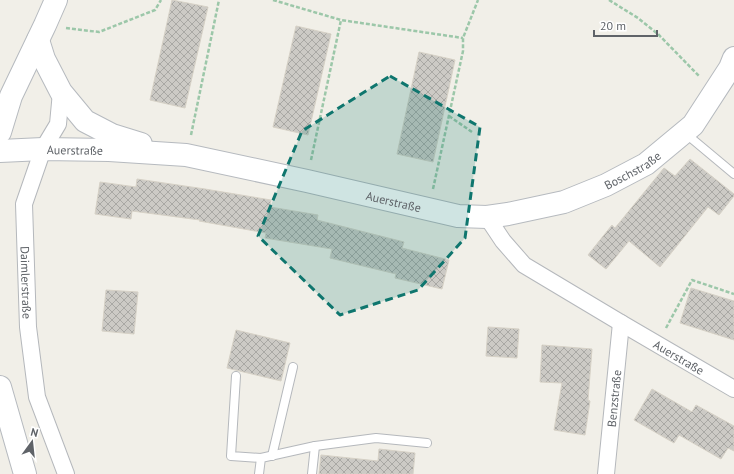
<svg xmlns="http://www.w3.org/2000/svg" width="734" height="474" font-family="'PT Sans',sans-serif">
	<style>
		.building { fill: url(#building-cross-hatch); stroke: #d6d1c6 }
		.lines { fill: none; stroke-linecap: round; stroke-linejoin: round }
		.lane-casing { stroke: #b5b8bc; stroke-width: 10 }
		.street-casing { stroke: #b5b8bc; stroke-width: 18 }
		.secondary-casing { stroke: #b6babf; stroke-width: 24 }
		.path { stroke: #9cc7a9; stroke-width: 2.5; stroke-dasharray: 4 2; stroke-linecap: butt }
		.lane { stroke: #fff; stroke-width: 8 }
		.street { stroke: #fff; stroke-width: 16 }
		.secondary { stroke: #fff; stroke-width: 22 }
		.marked { fill: #0f766e; fill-opacity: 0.2; stroke: #0f766e; stroke-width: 3; stroke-dasharray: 8 5; stroke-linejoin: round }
		.labels { text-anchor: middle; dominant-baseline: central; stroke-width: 3; stroke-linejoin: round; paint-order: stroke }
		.street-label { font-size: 12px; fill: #5f6368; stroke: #fff }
	</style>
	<defs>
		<pattern id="building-cross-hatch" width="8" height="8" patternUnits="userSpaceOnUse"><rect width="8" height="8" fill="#cccac5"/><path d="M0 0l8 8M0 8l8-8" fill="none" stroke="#a9a8a4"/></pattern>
	</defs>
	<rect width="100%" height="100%" fill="#f1efe8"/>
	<g class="building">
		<path d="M172,0L208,7L185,108L150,100Z"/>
		<path d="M296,26L331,34L308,135L273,127Z"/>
		<path d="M419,52L455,60L433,162L397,154Z"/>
		<path d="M690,159L734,194V196L719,215L708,207L660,267L629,241L606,269L588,255L612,225L615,228L664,168L675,176Z"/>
		<path d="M137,179L205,189L271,200L270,207L318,215L317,220L404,242L402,248L449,260L442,289L395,278L396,274L330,258L332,249L265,238L266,233L199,221L200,220L132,211L131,219L95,214L100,182L136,187Z"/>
		<path d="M691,288L734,301V340L680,323Z"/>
		<path d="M106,290L138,292L134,334L102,331Z"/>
		<path d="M488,327L519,329L517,358L486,356Z"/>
		<path d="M236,330L290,343L281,381L227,368Z"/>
		<path d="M542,345L592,349L588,400L590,401L585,435L554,430L562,383L540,382Z"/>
		<path d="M652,389L692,412L696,405L734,426V451L728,448L721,459L679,435L674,443L634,420Z"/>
		<path d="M379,449L415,453L413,474H319L321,455L378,461Z"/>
	</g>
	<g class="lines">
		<defs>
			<g id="lane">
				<path d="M685,133L734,174"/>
				<path d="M236,376L231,456L261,458"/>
				<path d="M272,456L293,367"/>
				<path d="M259,474L261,458L315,446L376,438L427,443"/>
				<path d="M312,474L315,446"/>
			</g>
			<g id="street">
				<path id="s1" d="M61,92L58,124L43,149L24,204L28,327L37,397L66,474"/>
				<path id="s2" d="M487,217L503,241L524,265L621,323L734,389"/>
				<path id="s3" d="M606,474L621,323"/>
			</g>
			<g id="secondary">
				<path d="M38,40L44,59L61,92L85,121L112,135L141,144"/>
				<path d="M0,132L11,96L45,25L56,0"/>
				<path id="s4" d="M0,151L43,149L109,150L186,155L307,181L458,216L487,217L508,214L564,202L606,185L646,164L693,125L730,68L734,58"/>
				<path d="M0,387L25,474"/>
			</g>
		</defs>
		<use href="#lane" class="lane-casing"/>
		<use href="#street" class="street-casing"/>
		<use href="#secondary" class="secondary-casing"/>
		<g class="path">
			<path d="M273,0L341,20L361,23L463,38"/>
			<path d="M609,0L638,18L658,34L699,76"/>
			<path d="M66,28L99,32L155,10L161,0"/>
			<path d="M449,116L472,132"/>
			<path d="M191,135L219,0"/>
			<path d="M311,160L341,20"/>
			<path d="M433,189L463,51V38L478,0"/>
			<path d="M666,328L692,280L734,294"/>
		</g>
		<use href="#lane" class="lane"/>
		<use href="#street" class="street"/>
		<use href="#secondary" class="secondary"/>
	</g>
	<path class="marked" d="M390,76L480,127L465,238L418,290L340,315L258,236L302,131Z"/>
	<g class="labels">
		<g class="street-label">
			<text stroke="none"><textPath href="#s4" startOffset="75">Auerstraße</textPath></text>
			<text stroke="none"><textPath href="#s4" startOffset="648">Boschstraße</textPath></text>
			<text stroke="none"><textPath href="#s4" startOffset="399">Auerstraße</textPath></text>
			<text stroke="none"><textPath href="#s1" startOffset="198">Daimlerstraße</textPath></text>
			<text stroke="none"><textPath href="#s2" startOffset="241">Auerstraße</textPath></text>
			<text stroke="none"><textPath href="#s3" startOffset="76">Benzstraße</textPath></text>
		</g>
	</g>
	<g transform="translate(32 442) rotate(15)" stroke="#ffffff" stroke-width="3" paint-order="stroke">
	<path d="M0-3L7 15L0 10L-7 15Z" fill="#5f6368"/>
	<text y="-6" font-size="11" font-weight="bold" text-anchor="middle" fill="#5f6368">N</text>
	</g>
	<path d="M594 30v6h63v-6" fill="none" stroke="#5f6368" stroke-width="2"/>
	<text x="600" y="30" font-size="12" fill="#5f6368" stroke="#ffffff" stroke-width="3" paint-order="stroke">20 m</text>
</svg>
